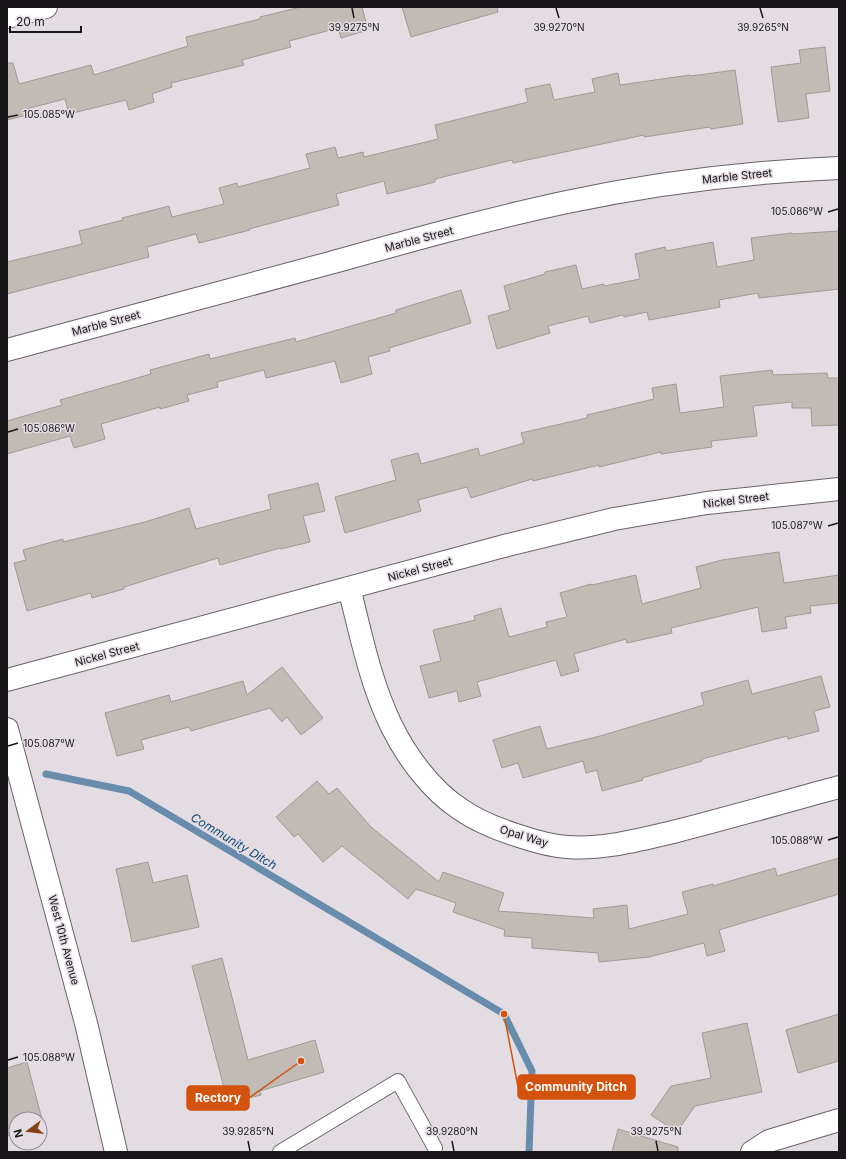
<svg xmlns="http://www.w3.org/2000/svg" width="846" height="1159" font-family="Inter,sans-serif">
	<style>
		.lines { fill: none; stroke-linecap: round; stroke-linejoin: round }
		.stream { stroke: #688cac; stroke-width: 7 }
		.building { fill: #c1bab5; stroke: #a09a94 }
		.service-casing { stroke: #696369; stroke-width: 16 }
		.minor-casing { stroke: #696369; stroke-width: 24 }
		.service { stroke: #fff; stroke-width: 14 }
		.minor { stroke: #fff; stroke-width: 22 }
		.ticks { fill: none; stroke: #1a171a; stroke-width: 1.5 }
		.labels { text-anchor: middle; dominant-baseline: central; stroke-width: 3; stroke-linejoin: round; paint-order: stroke }
		.street-label { font-size: 11px; fill: #1a171a; stroke: #e3dce3 }
		.water-label { font-size: 12px; font-style: italic; fill: #114b76; stroke: #e3dce3 }
		.ticks-label { font-size: 10px; text-anchor: middle; fill: #1a171a; stroke: #e3dce3; stroke-width: 3; stroke-linejoin: round; paint-order: stroke }
		.leader { fill: none; stroke: #d3520d; stroke-width: 1.5 }
		.callout-dot { fill: #d3520d; stroke: #e3dce3; stroke-width: 1.5 }
		.callout { fill: #d3520d; stroke: #d3520d; stroke-width: 1.5 }
		.callout-label { font-size: 12px; text-anchor: middle; font-weight: bold; fill: #fff }
	</style>
	<rect width="100%" height="100%" fill="#e3dce3"/>
	<g class="lines">
		<path class="stream" d="M46,774L129,791L504,1014L532,1071L529,1152"/>
	</g>
	<g class="building">
		<path d="M301,7H362L368,30L341,38L338,28L289,41L291,47L242,60L244,65L171,83L172,87L152,94L154,102L129,110L126,100L69,114L65,99L26,109L27,115L7,120V63H13L19,84L91,65L94,75L188,46L186,37L260,19V17Z"/>
		<path d="M402,7H497L498,12L411,37Z"/>
		<path d="M825,47L830,91L806,94L809,118L778,122L771,67L801,63L799,50Z"/>
		<path d="M735,70L743,124L711,129L710,127L644,137V135L513,163L512,160L435,179V182L387,194L384,181L336,194L339,205L249,229L250,230L199,243L196,234L147,247L149,257L7,294V262L82,244L79,231L123,220L122,218L169,206L172,217L224,204L219,188L237,183L238,187L310,168L306,154L335,147L338,158L363,152L364,157L438,139L435,125L528,102L525,89L550,84L554,100L595,92L592,79L618,73L620,85L690,75L691,76Z"/>
		<path d="M839,231V289L759,298L758,293L719,300L720,307L649,320L647,312L624,317L623,315L590,323L588,316L548,326L550,333L497,349L488,316L510,310L504,286L545,274V272L576,265L582,289L604,284V286L640,279L635,254L665,247L666,251L713,242L717,267L754,260L751,238L792,233V234Z"/>
		<path d="M461,290L471,323L389,348L390,351L368,357L372,374L341,383L335,361L266,378L264,370L217,382L218,387L187,395L189,401L160,409V407L101,424L105,439L74,448L70,436L7,454V421L62,405L60,400L151,374L150,370L209,354L210,359L295,338L296,342L396,313V310Z"/>
		<path d="M772,370L773,375L827,373L828,378H839V425L812,426L811,408H792V402L753,406L757,436L711,441L712,447L661,454V452L599,467V465L533,481L532,479L471,498L467,487L418,500L421,511L345,533L335,497L396,480L391,460L418,453L421,464L478,448L480,456L524,443L521,433L587,418V415L654,399L652,388L676,384L680,413L724,407L720,376Z"/>
		<path d="M318,483L325,511L303,516L310,542L281,549L280,548L220,565L218,558L124,587V589L92,598L91,593L27,611L14,563L26,560L23,550L63,539V542L145,522L189,508L196,529L271,509L268,495Z"/>
		<path d="M779,552L784,583L839,575V603L810,606L811,613L785,617L787,628L762,632L758,607L671,628L672,633L627,643L626,639L574,654L579,671L561,676L556,660L477,682L481,696L459,702L457,691L429,698L420,666L441,661L433,630L475,620L474,616L501,608L509,637L547,627L546,622L567,617L560,593L591,584L592,585L636,575L642,604L701,588L696,567L722,560Z"/>
		<path d="M282,667L323,718L301,735L287,717L282,722L270,708L191,731L189,727L141,740L144,749L117,756L105,713L169,695L171,702L243,681L247,695Z"/>
		<path d="M821,676L830,707L814,711L819,731L788,739L787,736L702,759V761L642,778L643,780L602,791L597,770L586,773L583,761L523,778L518,763L502,768L493,740L540,726L547,749L600,736L704,705L701,693L748,680L752,694Z"/>
		<path d="M317,781L329,794L337,788L371,827L439,882L443,872L504,893L498,911L594,918L593,909L627,905L629,929L688,914L682,892L713,884V886L775,868L777,876L839,858V894L719,930L725,951L707,956L704,943L649,957L599,962L598,953L532,948V938L504,936L505,930L453,912L456,903L416,889L408,899L342,846L323,862L298,834L294,837L276,817Z"/>
		<path d="M148,862L153,883L187,875L199,927L132,942L116,869Z"/>
		<path d="M222,958L248,1060L315,1040L324,1072L260,1091L261,1095L228,1103L192,966Z"/>
		<path d="M839,1014V1061L798,1073L786,1030Z"/>
		<path d="M747,1023L762,1092L695,1106L677,1132L651,1115L671,1086L711,1078L702,1033Z"/>
		<path d="M27,1062L44,1127L40,1128V1119H16V1134L7,1136V1068Z"/>
		<path d="M618,1129L678,1147V1152H612Z"/>
	</g>
	<g class="lines">
		<defs>
			<path id="service" d="M280,1152L398,1081L435,1148"/>
			<g id="minor">
				<path d="M7,17L46,7"/>
				<path d="M7,350C115,321 222,292 330,263C409,241 487,219 567,202C656,183 748,172 839,168"/>
				<path d="M349,588C361,634 370,682 391,725C406,756 431,790 460,809C477,821 500,830 519,836C534,841 551,846 567,847C602,850 638,840 673,832C728,818 784,802 839,787"/>
				<path d="M7,680L504,546L614,519L707,503L839,489"/>
				<path d="M7,729L86,1023L116,1152"/>
				<path d="M752,1152L769,1141L839,1120"/>
			</g>
		</defs>
		<use href="#service" class="service-casing"/>
		<use href="#minor" class="minor-casing"/>
		<use href="#service" class="service"/>
		<use href="#minor" class="minor"/>
	</g>
	<path class="ticks" d="M352,8L354,18M556,8L559,18M760,8L763,18M8,117L18,115M828,212L838,209M8,432L18,429M828,526L838,523M8,746L18,743M828,840L838,837M8,1060L18,1057M248,1141L250,1151M452,1141L454,1151M656,1141L658,1151"/>
	<g class="labels">
		<g class="street-label">
			<text transform="translate(737 176) rotate(-6)">Marble Street</text>
			<text transform="translate(419 239) rotate(-15)">Marble Street</text>
			<text transform="translate(106 323) rotate(-15)">Marble Street</text>
			<text transform="translate(736 500) rotate(-7)">Nickel Street</text>
			<text transform="translate(420 569) rotate(-15)">Nickel Street</text>
			<text transform="translate(107 654) rotate(-15)">Nickel Street</text>
			<text transform="translate(524 836) rotate(17)">Opal Way</text>
			<text transform="translate(64 940) rotate(75)">West 10th Avenue</text>
		</g>
		<g class="water-label">
			<text transform="translate(234 841) rotate(31)">Community Ditch</text>
		</g>
	</g>
	<g class="ticks-label">
		<text x="559" y="31">39.9270°N</text>
		<text x="763" y="31">39.9265°N</text>
		<text x="354" y="31">39.9275°N</text>
		<text x="49" y="118">105.085°W</text>
		<text x="797" y="215">105.086°W</text>
		<text x="49" y="432">105.086°W</text>
		<text x="797" y="529">105.087°W</text>
		<text x="49" y="747">105.087°W</text>
		<text x="797" y="844">105.088°W</text>
		<text x="49" y="1061">105.088°W</text>
		<text x="248" y="1135">39.9285°N</text>
		<text x="452" y="1135">39.9280°N</text>
		<text x="656" y="1135">39.9275°N</text>
	</g>
	<path class="leader" d="M504 1014L518 1087M301 1061L249 1098"/>
	<g class="callout-dot">
		<circle cx="504" cy="1014" r="4"/>
		<circle cx="301" cy="1061" r="4"/>
	</g>
	<g class="callout">
		<rect x="518" y="1075" width="117" height="24" rx="4"/>
		<rect x="187" y="1086" width="62" height="24" rx="4"/>
	</g>
	<g class="callout-label">
		<text x="576" y="1091">Community Ditch</text>
		<text x="218" y="1102">Rectory</text>
	</g>
	<rect width="846" height="1159" fill="none" stroke="#1a171a" stroke-width="16"/>
	<g transform="translate(28 1131) rotate(255)"><circle r="19" fill="#e3dce3" stroke="#938d93"/>
	<path d="M0-3L7 15L0 10L-7 15Z" fill="#854114"/>
	<text y="-6" font-size="11" font-weight="bold" text-anchor="middle" fill="#1a171a">N</text>
	</g>
	<path d="M10 26v6h71v-6" fill="none" stroke="#1a171a" stroke-width="2"/>
	<text x="16" y="26" font-size="12" fill="#1a171a" stroke="#e3dce3" stroke-width="3" paint-order="stroke">20 m</text>
</svg>
